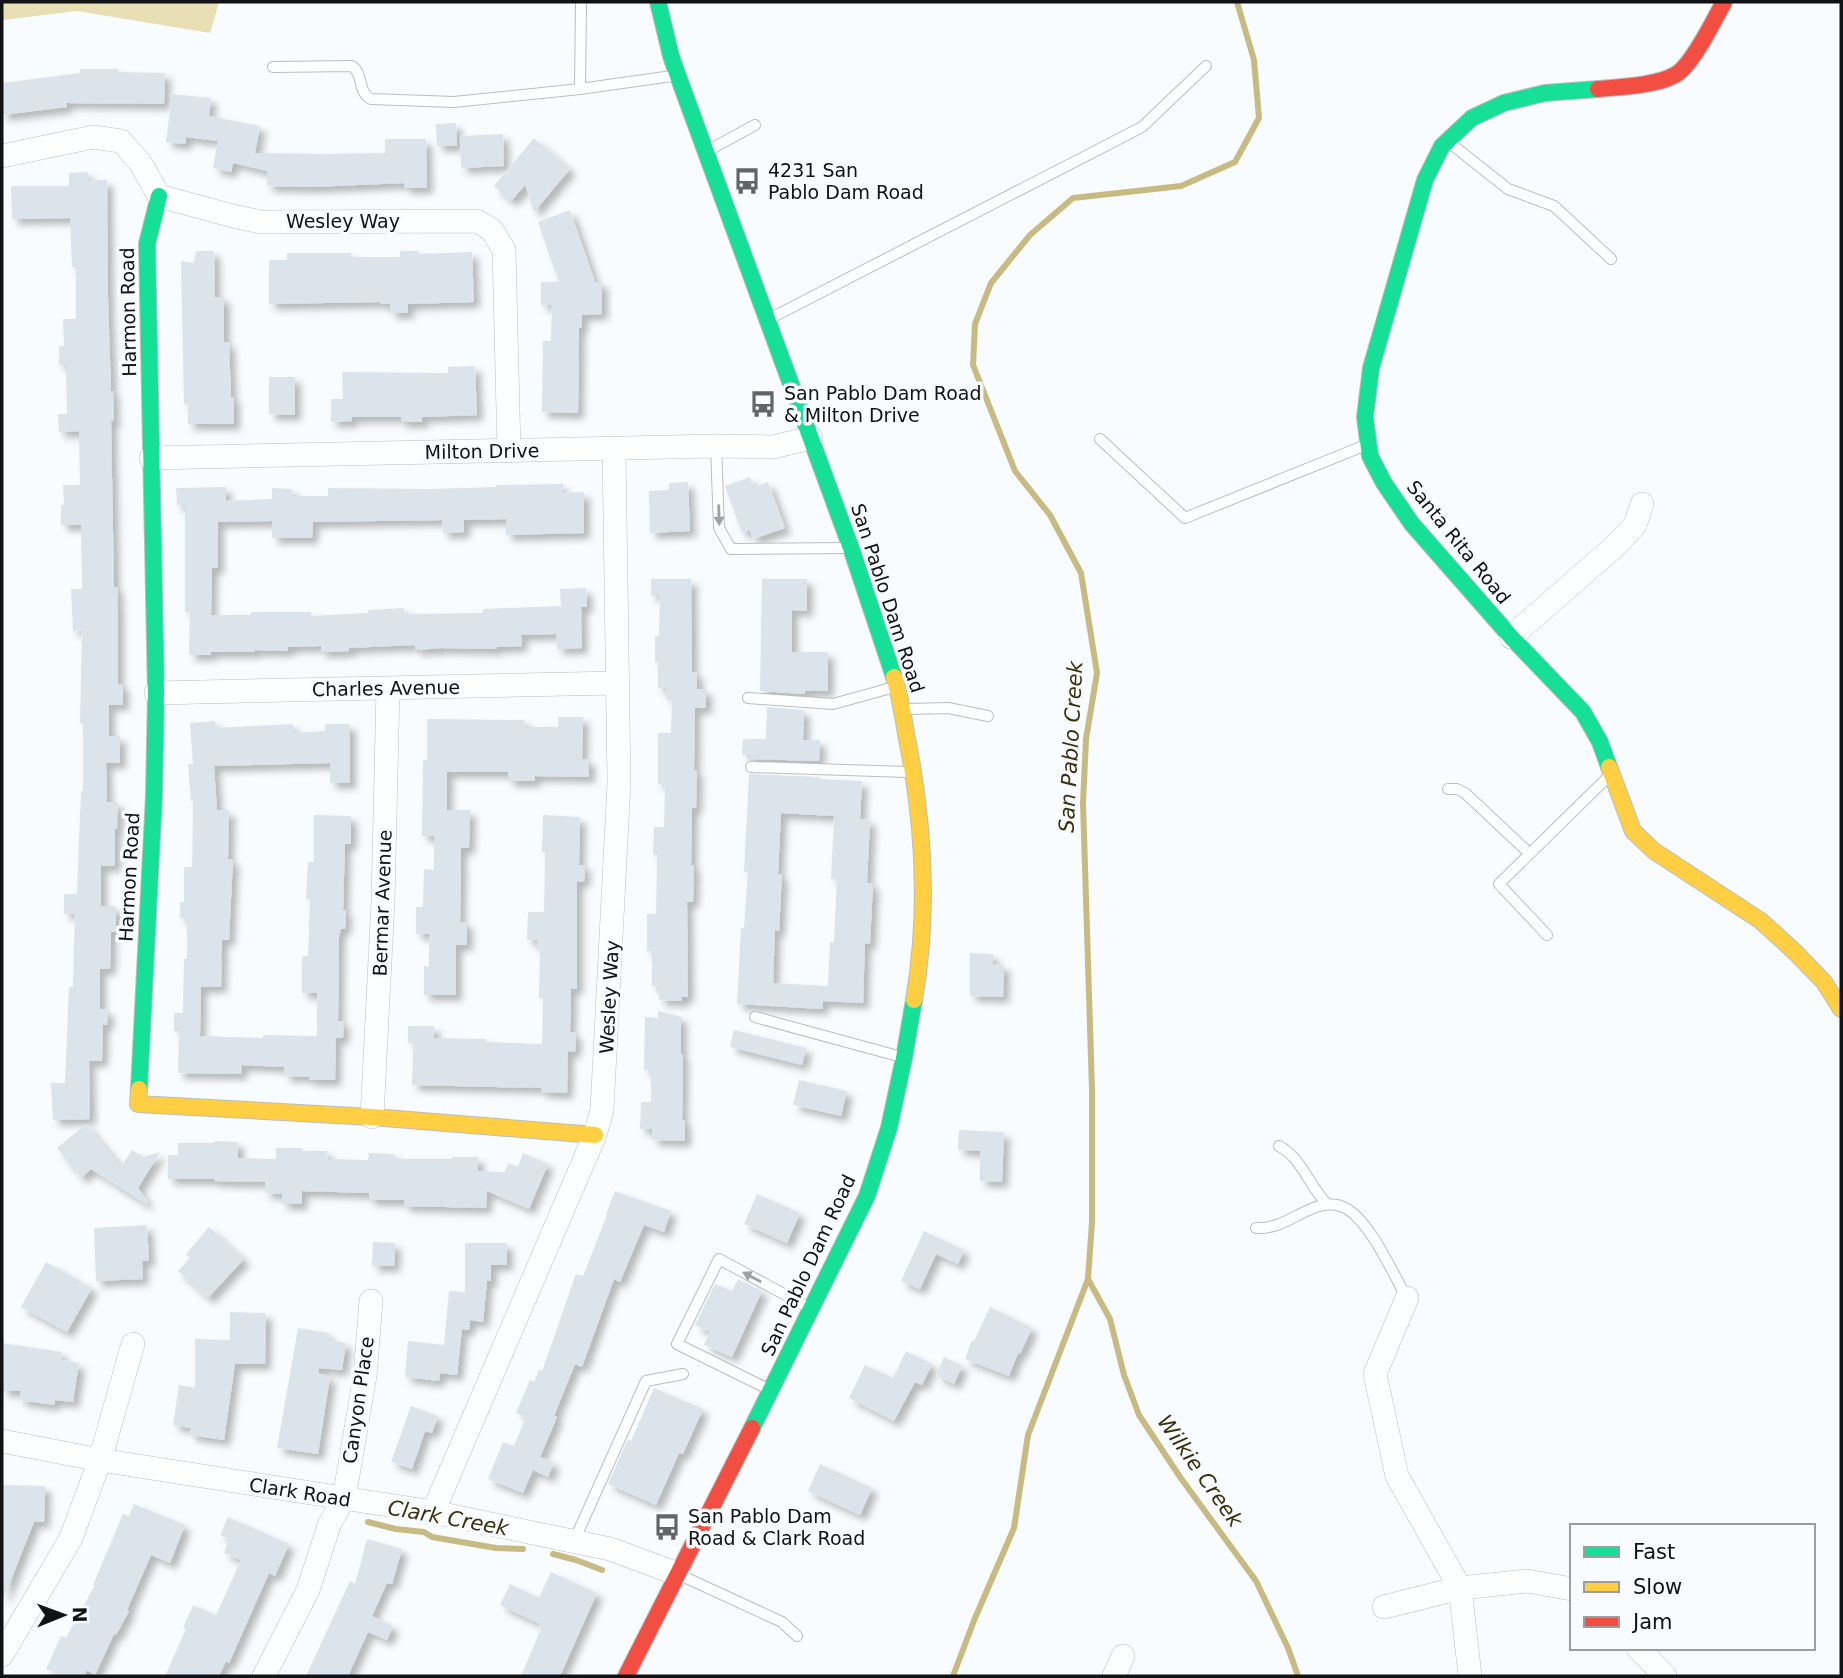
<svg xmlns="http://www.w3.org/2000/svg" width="1843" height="1678" font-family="'DejaVu Sans',sans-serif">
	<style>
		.forest { fill: #e8dfb4 }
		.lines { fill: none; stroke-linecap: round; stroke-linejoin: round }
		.stream { stroke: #c7bb83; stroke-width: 6 }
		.building { fill: #dbe4eb; fill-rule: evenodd; filter: url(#shadow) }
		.lane-casing { stroke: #bbbdbf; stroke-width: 12 }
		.street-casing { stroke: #bbbdbf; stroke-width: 24 }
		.fast-casing { stroke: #bbbdbf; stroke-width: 18 }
		.slow-casing { stroke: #bbbdbf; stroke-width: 18 }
		.jam-casing { stroke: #bbbdbf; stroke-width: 18 }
		.lane { stroke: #feffff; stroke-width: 10 }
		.street { stroke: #feffff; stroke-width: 23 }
		.fast { stroke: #16e098; stroke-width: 16 }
		.slow { stroke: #ffcf43; stroke-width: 16 }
		.jam { stroke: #f24e42; stroke-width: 16 }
		.oneway { fill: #9fa0a1 }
		.labels { text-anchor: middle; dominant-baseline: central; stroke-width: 7; stroke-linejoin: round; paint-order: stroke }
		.poi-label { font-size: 19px; fill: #101213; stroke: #f8fcff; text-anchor: start }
		.street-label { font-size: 19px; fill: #101213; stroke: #f8fcff }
		.water-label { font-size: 21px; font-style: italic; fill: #39300c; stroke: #f8fcff }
	</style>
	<defs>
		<filter id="shadow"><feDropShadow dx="6" dy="6" stdDeviation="3.5" flood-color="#0004"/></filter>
	</defs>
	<rect width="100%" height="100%" fill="#f9fcfe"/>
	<path class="forest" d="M2,2H219L210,33L77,11L2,20Z"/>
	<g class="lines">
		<g class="stream">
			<path d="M1088,1279L1110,1319L1124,1375L1139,1415L1180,1477L1256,1581L1288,1648L1298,1676"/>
			<path d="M368,1522L396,1529L424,1532L432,1537L496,1548L523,1549"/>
			<path d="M553,1554L576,1560L602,1570"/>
			<path d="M953,1676L975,1618L1014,1528L1028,1435L1088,1279L1092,1222V1090L1083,803L1086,739L1097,673L1081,573L1050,515L1015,471L973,365L975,324L991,283L1030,235L1073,198L1181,186L1235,162L1259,118L1254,60L1237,2"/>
		</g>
	</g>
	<g class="building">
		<path d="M80,69H118V72L165,73L164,104L66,103L67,107L2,115V83L80,73Z"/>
		<path d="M172,94L211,98L209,116L260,126L255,153L326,154L385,153V139H426L427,188H404V183L312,187L267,186V171L233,163L231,172L213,168L218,141L186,137L185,144L166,142Z"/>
		<path d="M456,123L457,146H437L436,124Z"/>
		<path d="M503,134L504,166L461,168L460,136Z"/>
		<path d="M534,138L570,169L534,212L525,185L511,201L494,186Z"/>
		<path d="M88,172V181L107,180L108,298L111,391H113L114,421H111L114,587H117L118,613V684H123V705H109V736H120V763H106L107,802H118L117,829H115V866H101V906H116V932H111L110,969H100V1009H108L107,1025H103L102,1061H89L90,1119L53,1120L51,1083H65L69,987H73L75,914H64V894H77L81,791H83V723H80L82,630L73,631L71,589H82L81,525H61V505H64L63,485H80L79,431L59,432L58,414H67L66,365H59V346H64L63,319H76V267H72L70,218L12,219L11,186H69V173Z"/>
		<path d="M570,210L595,282H602V314L582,315V328H579L578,413L542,412L543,341H551L552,305H541V282H559L538,222Z"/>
		<path d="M196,251H214L215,297H224V342H229L231,397H234V424H188V404H184L181,261L194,263Z"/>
		<path d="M400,251H419V254L472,252L474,302L408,304V313H390V304H380V302L269,304V260H287V253H351V257H400Z"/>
		<path d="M475,366L477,415L422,417V422H401V417H352V421L331,422V399H343L342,372L448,373V367Z"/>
		<path d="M269,377H295V415L269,414Z"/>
		<path d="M750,477L753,487L768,482L785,528L753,539L750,530L742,533L725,486Z"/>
		<path d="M688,482L690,531L650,533L649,491L669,490V483Z"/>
		<path d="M563,484V493L584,492V533L506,535V519L464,520V532L443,533L442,520L313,522L312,538H272V521L218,522V568H212L211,615H251V612H311V616L368,613V610L404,608V614L483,613V609L561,606L560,589L586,588L587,607H581L582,648L557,649L556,634L521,635L522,646L497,647V649L442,648L415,650V645L349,648V651L321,652V646L288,647V651L255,650V652H211V655H189L190,612H185V505H177L176,488L226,487V501L272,499V488L292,489V496H328V488L430,489L496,487V485Z"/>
		<path d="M651,579H691L692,672H697V689H706V708H695L694,770H697L696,808H692L691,865H694L693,902H687L688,997H682V1001L659,1000V987L652,986V951H647V914H656L657,855H653L654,827H664L665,784H658V733H671L672,699H666V688H658V662H655V636H659L660,596H651Z"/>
		<path d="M762,579H807V611L792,610V652H828V691H805V694L760,691Z"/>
		<path d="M767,707L804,710L803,740H820L819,761L750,759V755H742L743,739H766Z"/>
		<path d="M558,717H583L582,759H589V777L535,776V781H508V772H447V810H470L469,848H461L460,922H467V945H456V995H424V966L429,967V934H416V907H423L424,869L434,870V836H422L423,760H427V719L525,720L524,727H558Z"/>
		<path d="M215,721L216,728L293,724V733L325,731V724H350V783H330V763L214,766L217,810H229L228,859H233L229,940H222L221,987H201L200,1036L263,1038V1035L317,1036V993H302V956H308L310,899H306L308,862H314V815L351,816V844H345L343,910H346L345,929H341L339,937L338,1021H344L343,1038H336L335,1080H309V1077L284,1076V1067L242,1065L241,1074L178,1073L179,1031H174V1013H183L184,959H187V918H180V902H184V867H192L193,801H191L188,764H193L190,723Z"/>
		<path d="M749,774L819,777V779L862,781L860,819L870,820L867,883H873L870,944L865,943L863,1003L823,1001L822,1009L737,1004L741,928H744L748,872H744ZM781,813L834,816L831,879H837L834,942H830L828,986L773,983L775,930L779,931L782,874H778Z"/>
		<path d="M543,815L580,817L579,865H585L584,882L577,881V989L571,988L570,1032L576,1033L575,1052L568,1051L567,1093L541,1092V1088L412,1085L413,1043H408V1026H434V1038L486,1039V1042L542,1044L543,998H539L540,951H537V940H527L528,912H544L545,852H542Z"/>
		<path d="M970,953L993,954V964L1004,965L1003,997L970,996Z"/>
		<path d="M658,1011L681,1017V1054L683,1055L682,1120H685V1141L652,1140V1129H640L641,1102H651V1070H644L645,1017L658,1018Z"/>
		<path d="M734,1030L806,1048L802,1065L730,1047Z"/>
		<path d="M799,1080L847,1091L841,1116L793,1105Z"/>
		<path d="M86,1124L121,1167L132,1150L143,1157L160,1152L138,1188L148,1202L146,1204L91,1169L81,1178L57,1148Z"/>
		<path d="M959,1130L1004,1132L1002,1182L980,1181V1151L958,1150Z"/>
		<path d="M215,1141L238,1142V1158L276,1159V1148H302V1151H327L328,1159L368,1160L369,1153L395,1154V1159H452V1157H478V1171L504,1172L509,1163L518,1167L523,1153L548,1164L529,1209L487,1191L486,1208L404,1206V1200H369V1193L302,1191V1204H282V1194L265,1193V1182L214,1181V1179H168V1155H178V1143H215Z"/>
		<path d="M615,1191L671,1211L664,1232L644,1225L620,1282L614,1279L582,1367L575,1364L554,1416L557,1417L540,1457L554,1462L548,1477L533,1470L523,1493L488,1479L503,1442L514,1446L526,1417L516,1413L530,1380L534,1382L539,1369L542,1371L576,1274L583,1276L607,1215L606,1214Z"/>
		<path d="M757,1194L800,1213L787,1243L744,1224Z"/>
		<path d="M147,1225L149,1261H142L143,1279L96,1281L94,1228Z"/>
		<path d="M209,1227L244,1259L208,1298L178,1271L190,1258L186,1254Z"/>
		<path d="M924,1231L964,1250L958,1264L936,1254L920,1289L901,1281Z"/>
		<path d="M373,1242L395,1243L394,1266H372Z"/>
		<path d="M465,1243H507V1265H491V1281H487L483,1322L470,1320L469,1330L462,1329L457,1375L440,1373L439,1381L405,1377L408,1341L444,1345L449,1291L465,1292Z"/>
		<path d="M46,1262L92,1288L67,1332L21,1307Z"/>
		<path d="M738,1279L762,1291L732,1357L704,1345L710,1332L695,1325L715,1284L732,1291Z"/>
		<path d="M990,1307L1032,1328L1020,1354L1018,1353L1009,1376L965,1359L972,1340L974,1341Z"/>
		<path d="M230,1312L266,1313L265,1364H235L224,1440L190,1435L191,1428L173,1425L179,1385L195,1388V1339L230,1340Z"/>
		<path d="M298,1328L329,1333L328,1340L346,1343L342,1370L319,1368L318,1373L330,1377L318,1454L277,1448Z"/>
		<path d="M2,1343L62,1352L61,1360L79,1363L73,1402L55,1400L54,1405L19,1400L21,1391H2Z"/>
		<path d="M906,1351L932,1364L922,1385L915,1382L894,1421L849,1398L865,1365L893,1378Z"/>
		<path d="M944,1357L962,1366L954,1384L936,1375Z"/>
		<path d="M654,1388L703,1409L683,1454L679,1453L656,1505L608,1484L628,1439L631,1441Z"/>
		<path d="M411,1406L438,1416L432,1433L425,1431L412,1469L391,1462Z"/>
		<path d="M820,1464L872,1488L860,1515L808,1491Z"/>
		<path d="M2,1485L45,1486L44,1522H34L3,1600Z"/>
		<path d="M134,1504L185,1525L170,1563L151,1555L127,1610L129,1611L116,1635L114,1634L95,1675L87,1670L84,1676H61L46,1669L61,1636L66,1638L95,1585H93L123,1514L129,1516Z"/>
		<path d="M228,1517L289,1544L275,1576L269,1573L229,1663L226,1661L219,1676H165L186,1629L183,1628L193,1605L216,1615L241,1560L224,1553L229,1539L220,1535Z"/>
		<path d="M367,1539L402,1549L392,1584L387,1583L372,1616L393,1626L387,1640L368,1632L348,1676H306L350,1581L355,1584Z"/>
		<path d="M551,1572L597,1593L560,1676H521L541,1629L538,1628L540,1624L500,1605L510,1584L539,1598Z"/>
	</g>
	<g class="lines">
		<defs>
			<g id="lane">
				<path d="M581,2L580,89L672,76"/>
				<path d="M273,67L352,66C364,74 357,92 371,99L454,102L580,89"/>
				<path d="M1450,143L1508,189L1554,206L1611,259"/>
				<path d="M711,149L755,125"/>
				<path d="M773,317L1142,127L1206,66"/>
				<path d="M1100,439L1185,518L1366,445"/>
				<path d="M716,446L719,528L731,549L847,548"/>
				<path d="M748,698L833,704L891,688"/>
				<path d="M908,709L948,708L988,716"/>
				<path d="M751,767L908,772"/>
				<path d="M1448,789H1457L1465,793L1529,853"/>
				<path d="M1547,935L1499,884L1609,776"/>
				<path d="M755,1017L898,1056"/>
				<path d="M1279,1146C1302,1158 1309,1186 1327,1204"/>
				<path d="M1256,1228C1278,1229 1292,1217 1311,1209C1323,1204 1336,1202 1347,1209C1371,1223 1393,1274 1407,1298"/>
				<path d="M768,1389L677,1344L719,1259L806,1306"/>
				<path d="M574,1541L646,1381L683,1374"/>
				<path d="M682,1576L782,1622L797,1636"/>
			</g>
			<g id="street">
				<path d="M2,156L93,137L121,141L141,164L159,196L233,216L261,222L477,221L492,230L504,250L509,451"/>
				<path d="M151,458L716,446L773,447L811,438"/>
				<path d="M1511,637L1615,546L1635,525L1642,504"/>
				<path d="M156,693L616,683"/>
				<path d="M372,1117L383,901L388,689"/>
				<path d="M1407,1298L1375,1374L1397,1476L1460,1588L1470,1676"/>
				<path d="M2,1441L100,1460L433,1512L610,1549L678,1574"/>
				<path d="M433,1512L595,1135L602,1110L619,783L614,449"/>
				<path d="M1384,1607L1460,1588L1527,1581L1572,1589"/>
				<path d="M1638,1648L1665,1676"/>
				<path d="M2,1655L71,1538L100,1460L133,1344"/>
				<path d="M264,1676L308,1590L330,1523L344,1498L365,1376L371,1301"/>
				<path d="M1114,1676L1123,1656"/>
			</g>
			<g id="fast">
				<path d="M658,2L671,56L678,76L851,548L894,677"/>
				<path d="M1598,89L1545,93L1504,103L1472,118L1442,146L1425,180L1371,368L1365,417L1370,456L1384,483L1412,524L1511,637L1583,712L1600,742L1609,767"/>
				<path d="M139,1089L154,795L156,693L147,244L159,196"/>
				<path d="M752,1428L867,1196L889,1128L904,1058L914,1000"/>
			</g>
			<g id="slow">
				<path d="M894,677C900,695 903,715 906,734C924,821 929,912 914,1000"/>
				<path d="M1609,767L1633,831L1654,851L1761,921L1796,953L1824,982L1841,1009"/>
				<path d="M139,1089L138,1104L372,1117L595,1135"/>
			</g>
			<g id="jam">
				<path d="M1598,89C1620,87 1655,86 1675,75C1692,66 1714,20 1724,2"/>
				<path d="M626,1676L752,1428"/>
			</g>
		</defs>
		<use href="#lane" class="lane-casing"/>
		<use href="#street" class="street-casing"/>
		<use href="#fast" class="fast-casing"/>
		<use href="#slow" class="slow-casing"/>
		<use href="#jam" class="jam-casing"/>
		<use href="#lane" class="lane"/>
		<use href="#street" class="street"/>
		<use href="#fast" class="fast"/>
		<use href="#slow" class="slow"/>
		<use href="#jam" class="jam"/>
	</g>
	<defs><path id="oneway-solid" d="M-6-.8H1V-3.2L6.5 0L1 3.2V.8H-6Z" transform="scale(1.75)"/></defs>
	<g class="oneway">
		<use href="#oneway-solid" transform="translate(719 515) rotate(88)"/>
		<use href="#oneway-solid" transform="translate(752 1277) rotate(-152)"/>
	</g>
	<defs>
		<symbol id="bus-bare" viewBox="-9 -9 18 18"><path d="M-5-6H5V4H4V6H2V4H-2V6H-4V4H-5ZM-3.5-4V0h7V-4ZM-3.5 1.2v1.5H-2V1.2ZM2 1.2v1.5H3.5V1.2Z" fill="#626465" stroke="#f8fcff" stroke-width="2.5" paint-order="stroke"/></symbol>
	</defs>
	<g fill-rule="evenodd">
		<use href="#bus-bare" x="728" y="162" width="38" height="38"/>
		<use href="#bus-bare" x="744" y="385" width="38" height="38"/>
		<use href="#bus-bare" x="648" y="1508" width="38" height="38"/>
	</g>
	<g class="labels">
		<g class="poi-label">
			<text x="768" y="170">4231 San<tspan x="768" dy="22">Pablo Dam Road</tspan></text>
			<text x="784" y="393">San Pablo Dam Road<tspan x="784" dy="22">&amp; Milton Drive</tspan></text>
			<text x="688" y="1516">San Pablo Dam<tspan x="688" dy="22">Road &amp; Clark Road</tspan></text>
		</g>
		<g class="street-label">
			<text x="343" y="221">Wesley Way</text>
			<text transform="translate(128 312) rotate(-91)">Harmon Road</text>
			<text transform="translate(482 451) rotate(-1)">Milton Drive</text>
			<text transform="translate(1459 542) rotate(51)">Santa Rita Road</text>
			<text transform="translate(888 598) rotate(72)">San Pablo Dam Road</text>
			<text transform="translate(386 688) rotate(-1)">Charles Avenue</text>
			<text transform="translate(129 877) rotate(-87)">Harmon Road</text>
			<text transform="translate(382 903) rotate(-88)">Bermar Avenue</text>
			<text transform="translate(609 997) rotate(-87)">Wesley Way</text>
			<text transform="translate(808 1265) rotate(-65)">San Pablo Dam Road</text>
			<text transform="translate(358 1400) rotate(-82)">Canyon Place</text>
			<text transform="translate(300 1492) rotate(9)">Clark Road</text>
		</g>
		<g class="water-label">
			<text transform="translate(1071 747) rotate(-87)">San Pablo Creek</text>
			<text transform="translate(1200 1471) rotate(55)">Wilkie Creek</text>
			<text transform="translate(448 1518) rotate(10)">Clark Creek</text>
		</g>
	</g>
	<rect width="1843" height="1678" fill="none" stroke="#101213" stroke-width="7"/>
	<rect x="1570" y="1524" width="245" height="126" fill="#f8fcff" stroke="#9b9ea1" stroke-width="2"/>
	<rect x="1584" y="1547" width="35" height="10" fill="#16e098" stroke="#9b9ea1" stroke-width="2"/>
	<text x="1633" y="1559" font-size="21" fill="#101213">Fast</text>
	<rect x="1584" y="1582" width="35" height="10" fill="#ffcf43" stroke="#9b9ea1" stroke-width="2"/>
	<text x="1633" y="1594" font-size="21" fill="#101213">Slow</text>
	<rect x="1584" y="1617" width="35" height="10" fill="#f24e42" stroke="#9b9ea1" stroke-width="2"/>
	<text x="1633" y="1629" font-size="21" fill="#101213">Jam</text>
	<g transform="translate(63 1615) rotate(89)" stroke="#f8fcff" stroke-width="5" paint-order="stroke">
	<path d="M0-5L12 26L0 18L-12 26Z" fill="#101213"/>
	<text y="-10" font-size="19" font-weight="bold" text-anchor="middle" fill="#101213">N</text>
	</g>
</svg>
